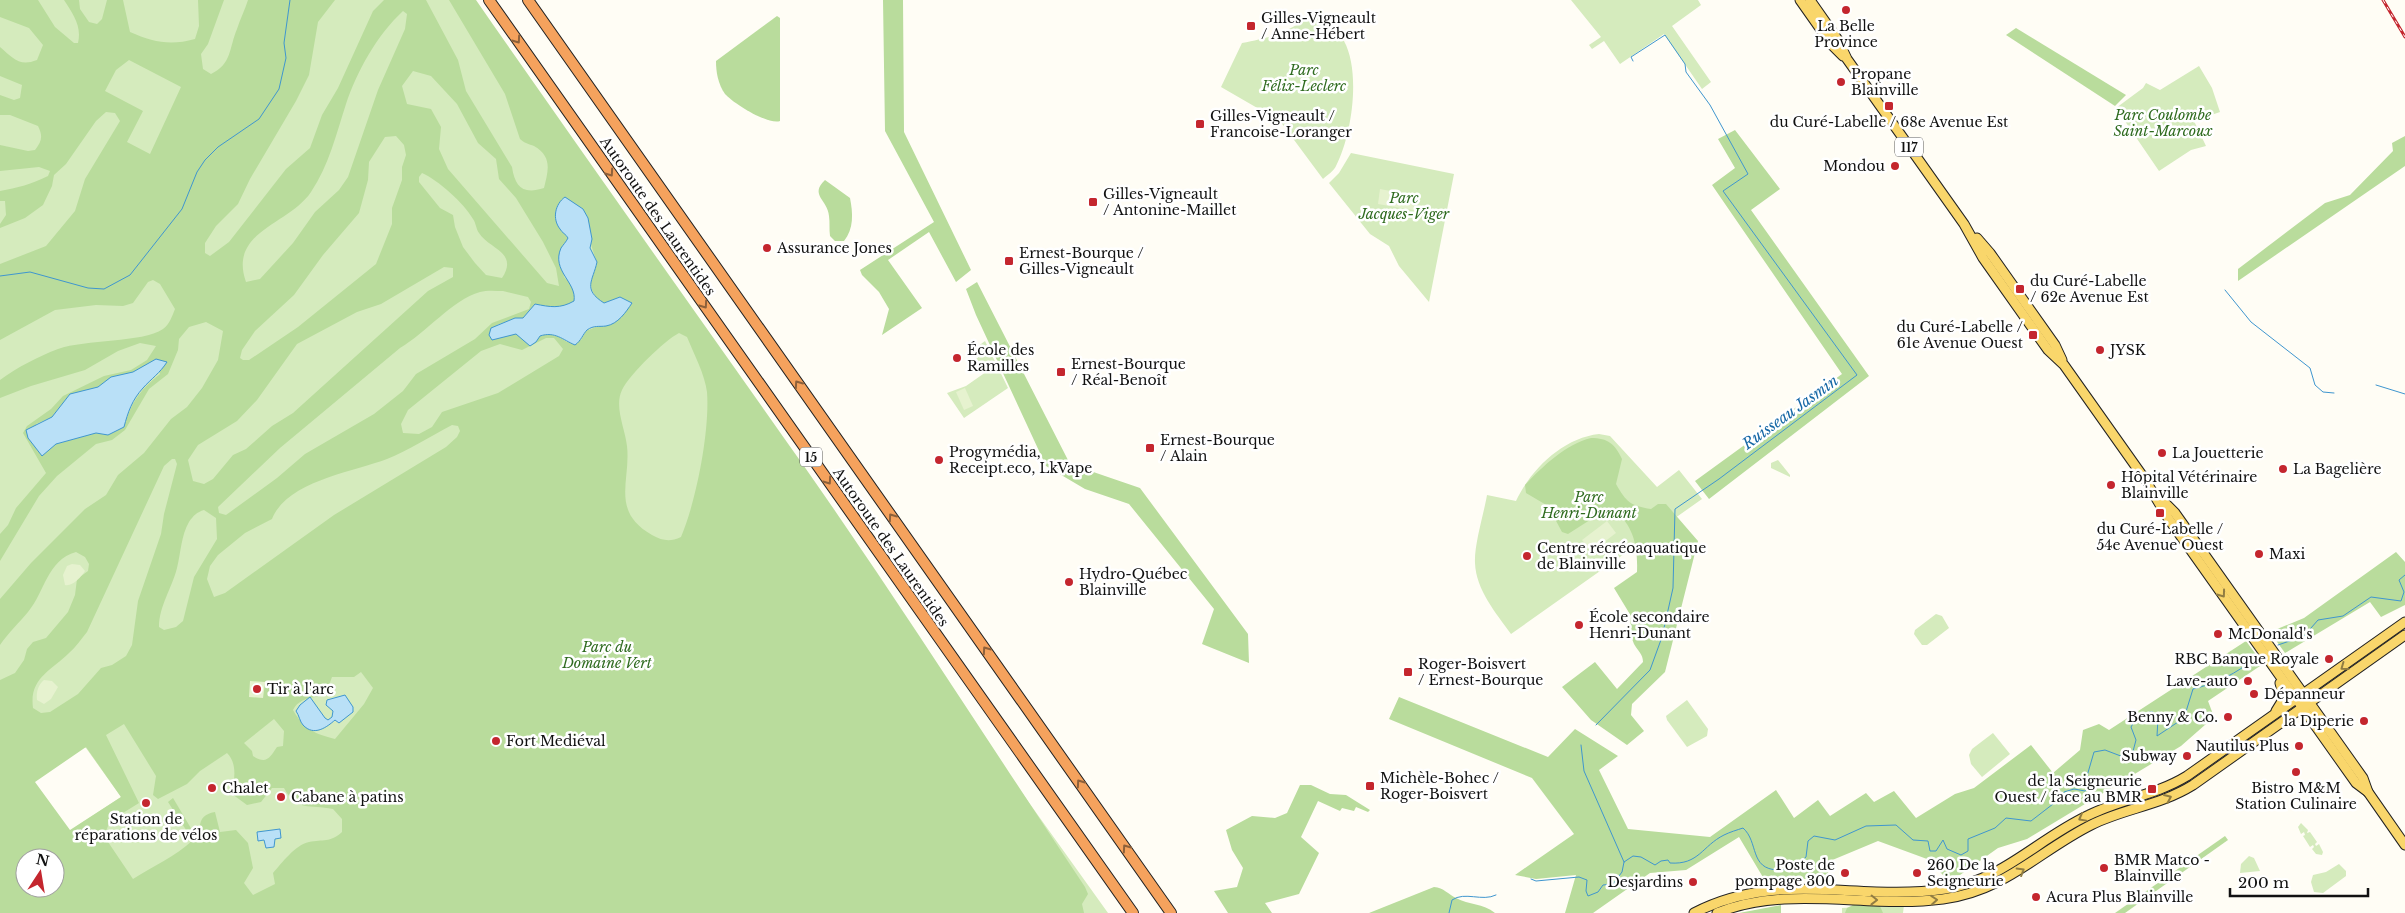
<svg xmlns="http://www.w3.org/2000/svg" width="2405" height="913" font-family="'Libre Baskerville',serif">
	<style>
		.green { fill: #d5ebbd }
		.forest { fill: #b9dc9c; fill-rule: evenodd }
		.pitch { fill: #e6f2cf }
		.water { fill: #b9e0f7; stroke: #3f96cf }
		.lines { fill: none; stroke-linecap: round; stroke-linejoin: round }
		.stream { stroke: #3f96cf; stroke-width: 1 }
		.major-casing { stroke: #222; stroke-width: 11 }
		.highway-casing { stroke: #222; stroke-width: 12 }
		.major { stroke: #f9d66b; stroke-width: 9 }
		.highway { stroke: #f5a25d; stroke-width: 10 }
		.rail-casing { stroke: #c4262e; stroke-width: 3 }
		.rail { stroke: #fff; stroke-width: 1; stroke-dasharray: 4; stroke-linecap: butt }
		.oneway { stroke: #8e613b }
		.oneway2 { stroke: #917d42 }
		.poi-dot { fill: #c4262e; stroke: #fff; stroke-width: 2 }
		.labels { text-anchor: middle; dominant-baseline: central; stroke-width: 5; stroke-linejoin: round; paint-order: stroke }
		.shield { fill: #fff; stroke: #585858; stroke-width: 1 }
		.shield-label { font-size: 12px; font-weight: bold; fill: #111 }
		.poi-label { font-size: 14px; fill: #111; stroke: #fff; text-anchor: start }
		.park-label { font-size: 14px; font-style: italic; fill: #2f6b1f; stroke: #fff }
		.street-label { font-size: 14px; fill: #111; stroke: #fff }
		.water-label { font-size: 15px; font-style: italic; fill: #1768a6; stroke: #fff }
	</style>
	<rect width="100%" height="100%" fill="#fffdf5"/>
	<g class="green">
		<path d="M0,0H461L672,304L1108,913H140L77,826L121,797L86,748L0,721Z"/>
		<path d="M1571,0H1698L1701,5L1672,26L1711,82L1702,89L1664,34L1620,64L1604,41L1592,49L1589,45L1601,37Z"/>
		<path d="M1320,9C1328,19 1338,30 1344,41C1361,72 1352,135 1336,166C1334,171 1327,175 1323,179L1280,121L1221,87L1242,43C1279,36 1290,31 1320,9Z"/>
		<path d="M2199,66L2212,88L2220,112L2194,121L2206,146L2191,150L2159,171L2116,108L2143,88L2146,83L2160,90Z"/>
		<path d="M1351,153L1454,174L1429,302L1399,266L1389,246L1370,234L1329,183L1339,173Z"/>
		<path d="M985,341L1008,388L964,418L947,393L966,386L986,372L977,363L976,359L980,356L977,347Z"/>
		<path d="M1599,434L1610,436L1657,487L1679,470L1702,499L1511,634C1496,613 1476,590 1475,563C1474,545 1484,513 1487,495L1516,501C1531,469 1563,438 1599,434Z"/>
		<path d="M1778,460L1790,475V477L1771,468V463Z"/>
		<path d="M1936,614L1942,616L1949,628L1927,645H1922L1914,634L1915,630Z"/>
		<path d="M1687,700L1708,729L1707,736L1687,747L1667,720L1666,716Z"/>
		<path d="M1993,733L2010,754L1982,777L1971,764L1969,755L1972,749Z"/>
		<path d="M2301,823L2308,830L2307,833L2310,832L2317,842L2315,844L2316,846L2319,844L2323,852L2322,855L2316,854L2312,849L2314,847L2313,845L2310,847L2303,836L2305,835L2304,832L2301,834L2298,827Z"/>
		<path d="M2249,856L2254,858L2260,871L2240,873L2241,864Z"/>
		<path d="M2339,864L2346,871V876L2323,893L2314,892L2311,882L2313,875L2326,872Z"/>
		<path d="M1889,905H1904L1903,913H1842V908Z"/>
	</g>
	<g class="forest">
		<path d="M0,0H38L55,27L74,43H78C82,26 73,14 64,0H79L80,9L89,22L97,24L102,19L107,0H123L130,32C153,42 170,46 195,39L199,26L198,0H224L208,44L201,54L203,69L211,74C232,64 229,48 237,29C240,19 245,10 248,0H335L318,22L309,75L296,101L250,179L238,204L216,226L205,243V253L210,256L229,242L286,169L310,148L322,115L338,88L373,11L384,0H426L458,60L466,91L512,167C515,187 523,195 544,188C548,171 553,157 534,146C529,144 524,143 520,139L505,94L449,0H476C585,157 696,313 806,469C902,606 992,748 1085,887L1088,894L1082,904L1084,913H0V680L15,673L24,660L27,649L33,642L46,638L68,612L75,595L77,579L88,571L89,564L85,557L76,552C47,560 45,592 28,612C19,623 9,632 0,645V599L31,563L85,509L106,495L118,475L144,453L171,419L187,407L202,388L218,360L223,331L206,322L189,327L179,339L178,350L168,374L149,389L125,430L112,440L96,444L57,476L39,496L0,561V534L8,525L16,508L46,473L23,433L27,426L51,409L63,396L104,376L131,370L147,360L156,346L140,343L118,351L85,370L31,386L0,398V380C18,367 37,357 58,349C86,339 142,343 163,329C170,324 172,316 175,309L160,284L153,280L148,282L133,303L123,306L96,305L55,310L0,340V264L46,246L75,211L85,179L120,121L115,113L106,112L96,121L66,164L54,175L52,186L43,205L25,218L0,228V224L6,215L5,201H0V191C17,188 32,184 48,176L50,171L39,167L0,171V145L28,151L35,150C42,141 43,136 38,126L10,115H0V95L14,100L20,98L22,85L0,76V47C13,58 19,67 37,60L43,45L29,28L0,17ZM403,11L407,14L405,29L378,90L348,177L339,190L315,212L293,243L260,279L246,282C228,231 289,225 311,192C329,165 336,135 346,104C357,71 377,35 403,11ZM129,60L181,87L150,154L127,142L143,111L105,91L116,70ZM413,71L431,76L457,104L478,143L496,159L499,179L516,198L543,242L556,268L559,286L547,283L448,169L439,149L441,127L431,109L407,104L402,86ZM396,136L404,145L406,155L402,167V180L392,208V224L376,264L298,327L249,360H243L240,358L242,350L255,331L294,295L323,255L359,213L368,180L369,162L385,137ZM422,173C438,180 464,203 473,219C476,223 476,229 479,233C489,249 519,252 502,278L486,275L475,263L463,247L455,227L453,215L440,208L419,182V177ZM555,216L588,218C588,233 591,248 597,262C590,279 586,292 604,303L620,297L631,303L601,325L586,331L581,340L567,342C558,335 550,333 540,336L536,342L497,325L515,318H523C544,297 551,315 574,301L575,294L570,283L564,277L561,249L568,238L557,225ZM444,267L453,268V277L428,291L293,413L272,426L246,449L233,455L213,479L204,484L193,481L188,460L198,445L237,421L257,400L297,344L357,312L381,304ZM503,291L528,297L531,302L529,309L492,323L475,339L416,374L403,391L374,414L305,454L277,478L226,515L219,513L218,507L280,448L400,348C426,333 452,300 480,292C487,290 496,291 503,291ZM679,333L687,337C694,354 705,375 707,392C710,431 696,502 681,537C670,542 663,541 652,535C610,511 631,481 627,446C625,428 614,407 622,390C629,375 665,340 679,333ZM546,338H554L563,349L559,356L498,393L442,412L432,427L419,434L403,433L401,424L408,410L481,351L500,344L522,350ZM156,359L160,374C139,391 132,401 124,427L108,435L96,433L56,444L42,456L36,424L52,417L70,394L98,387L111,377L133,373ZM452,425L458,426L460,431L457,437L446,447L334,515L225,593L214,597L207,579L210,566L218,555L245,533L272,519C287,481 353,472 387,459C409,450 431,436 452,425ZM172,459H175L177,464L164,514L161,534L138,601L132,645L126,656L112,665L101,668L78,694L50,712L41,713L33,708C29,678 51,671 69,653C76,647 81,639 87,632L164,466ZM204,510L216,518L217,539L194,577L183,621L176,627L164,630L159,627C159,606 172,588 177,568C181,552 181,536 189,522C193,516 197,512 204,510ZM361,672L373,688L364,704L335,739C315,734 304,729 293,710C299,698 313,697 325,696L332,677H354ZM274,719L284,731L283,746L277,747C270,757 267,765 253,756L252,751L244,743ZM124,724L156,776L153,795L158,799L187,784L200,771L227,753C238,764 234,780 232,794L247,805L261,802L272,788H284C297,812 309,804 333,809L342,819V832C330,843 323,839 309,842C295,845 282,863 273,873L275,884L253,895L244,883L253,868L248,843L236,830L220,832L215,812C193,816 205,830 193,840C176,856 152,867 133,879L104,836L110,821L139,803L106,735ZM86,747L121,797L70,830L35,782ZM25,858H55V888H25Z"/>
		<path d="M883,0H903L904,132L971,270L956,282L929,232L888,260L922,308L882,335L889,309L879,292L862,275L860,270L934,222L885,131Z"/>
		<path d="M777,16L780,18V121C768,125 734,104 725,94C718,84 716,72 716,61Z"/>
		<path d="M2016,28L2126,95L2115,106L2006,35Z"/>
		<path d="M1735,130L1780,189L1751,210L1869,376L1709,499L1695,481L1842,374L1712,185L1735,168L1718,139Z"/>
		<path d="M2405,136V166L2238,281V269L2325,203L2350,195L2393,151L2392,143Z"/>
		<path d="M825,180L850,198C853,213 854,229 844,241H835L830,236C829,229 830,223 829,216C828,200 809,195 825,180Z"/>
		<path d="M977,282L1070,464L1140,488L1248,634L1249,663L1202,644L1214,609L1129,504L1085,489L1046,466L976,315L966,289Z"/>
		<path d="M1591,438C1608,438 1615,444 1622,459L1616,484C1626,502 1631,506 1651,509L1658,504H1666L1698,541L1665,672L1632,704L1631,715L1644,731L1627,745L1591,720L1562,687L1595,662L1617,689L1643,662C1643,654 1638,651 1634,644C1630,635 1630,626 1631,616L1614,588L1637,572C1638,547 1634,526 1614,510L1604,511L1568,534L1562,532L1548,506L1526,493L1525,485C1543,466 1566,444 1591,438Z"/>
		<path d="M2396,552L2405,562V605L2381,617L2370,602L2285,653L2270,632L2304,618Z"/>
		<path d="M2246,641L2263,664L2208,701L2214,717L2181,746L2027,839L1998,848L1960,875L1944,876L1927,859L1878,841L1830,861L1827,879H1764L1739,837L1686,870L1650,873L1593,913H1565L1576,875L1536,879L1515,875L1574,834L1532,778L1389,719L1399,697L1548,757L1575,729L1618,756L1599,770L1628,829L1710,837L1776,790L1794,818L1818,800L1830,816L1866,793L1874,802L1894,791L1916,818L1955,794L1974,788L2031,745L2053,773L2080,750L2083,730L2099,724L2109,730Z"/>
		<path d="M1300,785H1311L1330,794L1346,795L1370,810L1368,812L1356,807L1354,811L1342,808L1340,811L1318,801L1301,837L1319,853L1299,894L1265,903L1272,913H1228L1214,891L1237,887L1243,868L1232,850L1226,830L1252,816L1275,818L1287,813Z"/>
		<path d="M173,798L192,830L190,836L168,802Z"/>
		<path d="M2225,836L2228,840L2125,913H2115Z"/>
		<path d="M1434,887C1444,888 1448,894 1456,898C1469,905 1483,903 1495,913H1369Z"/>
		<path d="M1855,904H1879L1883,913H1845L1847,908Z"/>
		<path d="M1781,905V913H1739Z"/>
	</g>
	<g class="pitch">
		<path d="M1380,189L1416,196L1413,210L1378,204Z"/>
		<path d="M965,388L973,406L964,410L956,392Z"/>
		<path d="M1607,521L1616,533L1591,552L1582,540Z"/>
		<path d="M72,564L80,565L85,571C81,577 72,587 65,585L63,575L67,566Z"/>
		<path d="M44,680L52,681L58,687L51,699L44,704L37,700C36,692 38,685 44,680Z"/>
		<path d="M250,681L265,682L263,698L249,697Z"/>
	</g>
	<g class="water">
		<path d="M565,197L583,209L588,218L592,239L590,248L597,262C593,281 582,289 604,303L620,297L632,303C626,312 618,324 606,326C599,327 594,325 587,330C583,334 581,341 575,345C563,340 555,331 540,336L536,342L530,346L516,334L492,340L489,335L491,328L515,318H523L535,304C550,307 560,309 574,301C577,282 551,271 561,248C563,245 566,242 568,238C566,234 562,233 560,229C552,219 555,204 565,197Z"/>
		<path d="M156,359L167,362C160,373 151,379 143,388C132,400 128,412 124,427L108,435L96,433L56,444L42,456L28,438L26,430L52,417L70,394L98,387L111,377L133,372Z"/>
		<path d="M345,695L353,707V712L339,723L335,720C327,727 314,737 303,725C300,722 299,715 296,711L300,705L310,697L325,718L328,720L332,717L333,711L326,705L327,700Z"/>
		<path d="M280,829L281,838L275,839L274,847L266,848L264,840L258,841L257,832Z"/>
	</g>
	<g class="lines">
		<g class="stream">
			<path d="M0,276L30,272L88,288L104,289L130,275L182,209L197,172L205,160L218,147L259,119L279,89L286,58L284,43L290,0"/>
			<path d="M2225,290L2251,322L2310,368L2315,385L2323,392L2334,393"/>
			<path d="M2376,385L2405,394"/>
			<path d="M2278,645L2304,636L2318,620L2343,616L2371,597L2401,601L2404,592L2399,580L2405,575"/>
			<path d="M1596,725L1650,670L1662,637L1673,588L1675,509L1719,479L1857,375L1723,191L1748,174L1710,105L1686,72L1685,64L1665,35L1631,57L1633,61"/>
			<path d="M1581,745L1584,771L1624,862"/>
			<path d="M1531,879L1536,881L1579,877L1587,880L1586,891L1588,896L1598,892L1603,885L1613,884L1622,872L1624,862L1633,856L1641,857L1655,865L1661,861L1668,860L1670,863C1699,865 1702,846 1724,835C1730,832 1737,830 1743,828C1759,842 1749,869 1778,870C1789,871 1798,864 1806,857L1808,841L1814,836L1835,840L1866,826L1896,825L1913,840L1928,841L1930,851H1936L1943,840L1947,849L1961,855L1968,851V839L1995,828L2006,818L2031,821L2053,804L2064,792L2074,789L2085,791L2092,785L2087,776L2094,752L2105,750L2126,758L2132,755L2136,740L2131,727C2136,718 2142,712 2153,712L2158,718L2157,736L2184,718L2193,689C2217,683 2236,674 2255,658"/>
			<path d="M1449,913L1452,900C1465,891 1482,902 1496,895"/>
		</g>
		<defs>
			<g id="major">
				<path d="M1800,0L1831,44L1843,56"/>
				<path d="M1810,0L1838,40L1847,59L1964,224L1983,258L2048,350L2064,365L2144,478L2168,518L2356,783L2368,792"/>
				<path d="M1977,238L1990,253L2055,345L2062,360"/>
				<path d="M2161,499L2175,513L2363,778L2368,792L2405,845"/>
				<path d="M2276,711L2284,698L2280,683"/>
				<path d="M1694,913C1779,869 1857,902 1945,889C2004,880 2037,839 2089,815C2121,799 2156,795 2187,776L2405,622"/>
				<path d="M1717,913C1789,884 1868,909 1943,899C2005,891 2039,851 2091,825C2125,808 2159,806 2193,785L2405,635"/>
			</g>
			<g id="highway">
				<path d="M489,0L1133,913"/>
				<path d="M528,0L1171,913"/>
			</g>
		</defs>
		<use href="#major" class="major-casing"/>
		<use href="#highway" class="highway-casing"/>
		<use href="#major" class="major"/>
		<use href="#highway" class="highway"/>
		<defs>
			<path id="rail" d="M2383,0L2405,37"/>
		</defs>
		<use href="#rail" class="rail-casing"/>
		<use href="#rail" class="rail"/>
	</g>
	<defs><path id="oneway-chevron" d="M-2-3.5L2.5 0L-2 3.5" fill="none" stroke-width="1.6" stroke-linecap="round" stroke-linejoin="round" transform="scale(1.25)"/></defs>
	<g class="oneway">
		<use href="#oneway-chevron" transform="translate(517 40) rotate(55)"/>
		<use href="#oneway-chevron" transform="translate(610 173) rotate(55)"/>
		<use href="#oneway-chevron" transform="translate(704 305) rotate(55)"/>
		<use href="#oneway-chevron" transform="translate(798 384) rotate(-125)"/>
		<use href="#oneway-chevron" transform="translate(828 481) rotate(55)"/>
		<use href="#oneway-chevron" transform="translate(892 517) rotate(-125)"/>
		<use href="#oneway-chevron" transform="translate(986 650) rotate(-125)"/>
		<use href="#oneway-chevron" transform="translate(1080 783) rotate(-125)"/>
		<use href="#oneway-chevron" transform="translate(1126 848) rotate(-125)"/>
	</g>
	<g class="oneway2">
		<use href="#oneway-chevron" transform="translate(2222 594) rotate(54)"/>
		<use href="#oneway-chevron" transform="translate(2344 667) rotate(144)"/>
		<use href="#oneway-chevron" transform="translate(2168 798) rotate(-24)"/>
		<use href="#oneway-chevron" transform="translate(2082 818) rotate(151)"/>
		<use href="#oneway-chevron" transform="translate(2021 871) rotate(-31)"/>
		<use href="#oneway-chevron" transform="translate(1874 900) rotate(1)"/>
		<use href="#oneway-chevron" transform="translate(1934 900) rotate(-5)"/>
	</g>
	<g class="poi-dot">
		<circle cx="1846" cy="10" r="5"/>
		<rect x="1246" y="21" width="10" height="10" rx="2.5"/>
		<circle cx="1841" cy="82" r="5"/>
		<rect x="1884" y="101" width="10" height="10" rx="2.5"/>
		<rect x="1195" y="119" width="10" height="10" rx="2.5"/>
		<circle cx="1895" cy="166" r="5"/>
		<rect x="1088" y="197" width="10" height="10" rx="2.5"/>
		<circle cx="767" cy="248" r="5"/>
		<rect x="1004" y="256" width="10" height="10" rx="2.5"/>
		<rect x="2015" y="284" width="10" height="10" rx="2.5"/>
		<rect x="2028" y="330" width="10" height="10" rx="2.5"/>
		<circle cx="2100" cy="350" r="5"/>
		<circle cx="957" cy="358" r="5"/>
		<rect x="1056" y="367" width="10" height="10" rx="2.5"/>
		<rect x="1145" y="443" width="10" height="10" rx="2.5"/>
		<circle cx="2162" cy="453" r="5"/>
		<circle cx="939" cy="460" r="5"/>
		<circle cx="2283" cy="469" r="5"/>
		<circle cx="2111" cy="485" r="5"/>
		<rect x="2155" y="508" width="10" height="10" rx="2.5"/>
		<circle cx="2259" cy="554" r="5"/>
		<circle cx="1527" cy="556" r="5"/>
		<circle cx="1069" cy="582" r="5"/>
		<circle cx="1579" cy="625" r="5"/>
		<circle cx="2218" cy="634" r="5"/>
		<circle cx="2329" cy="659" r="5"/>
		<rect x="1403" y="667" width="10" height="10" rx="2.5"/>
		<circle cx="2248" cy="681" r="5"/>
		<circle cx="257" cy="689" r="5"/>
		<circle cx="2254" cy="694" r="5"/>
		<circle cx="2228" cy="717" r="5"/>
		<circle cx="2364" cy="721" r="5"/>
		<circle cx="496" cy="741" r="5"/>
		<circle cx="2299" cy="746" r="5"/>
		<circle cx="2187" cy="756" r="5"/>
		<circle cx="2296" cy="772" r="5"/>
		<rect x="1365" y="781" width="10" height="10" rx="2.5"/>
		<circle cx="212" cy="788" r="5"/>
		<rect x="2147" y="784" width="10" height="10" rx="2.5"/>
		<circle cx="281" cy="797" r="5"/>
		<circle cx="146" cy="803" r="5"/>
		<circle cx="2104" cy="868" r="5"/>
		<circle cx="1845" cy="873" r="5"/>
		<circle cx="1917" cy="873" r="5"/>
		<circle cx="1693" cy="882" r="5"/>
		<circle cx="2036" cy="897" r="5"/>
	</g>
	<g class="labels">
		<g class="shield">
			<rect x="1895" y="137.5" width="28" height="19" rx="4"/>
			<rect x="800" y="447.5" width="22" height="19" rx="4"/>
		</g>
		<g class="shield-label">
			<text x="1909" y="147">117</text>
			<text x="811" y="457">15</text>
		</g>
		<g class="poi-label">
			<text x="1261" y="18">Gilles-Vigneault<tspan x="1261" dy="16">/ Anne-Hébert</tspan></text>
			<text x="1846" y="26" text-anchor="middle">La Belle<tspan x="1846" dy="16">Province</tspan></text>
			<text x="1851" y="74">Propane<tspan x="1851" dy="16">Blainville</tspan></text>
			<text x="1210" y="116">Gilles-Vigneault /<tspan x="1210" dy="16">Francoise-Loranger</tspan></text>
			<text x="1889" y="122" text-anchor="middle">du Curé-Labelle / 68e Avenue Est</text>
			<text x="1885" y="166" text-anchor="end">Mondou</text>
			<text x="1103" y="194">Gilles-Vigneault<tspan x="1103" dy="16">/ Antonine-Maillet</tspan></text>
			<text x="777" y="248">Assurance Jones</text>
			<text x="1019" y="253">Ernest-Bourque /<tspan x="1019" dy="16">Gilles-Vigneault</tspan></text>
			<text x="2030" y="281">du Curé-Labelle<tspan x="2030" dy="16">/ 62e Avenue Est</tspan></text>
			<text x="2023" y="327" text-anchor="end">du Curé-Labelle /<tspan x="2023" dy="16">61e Avenue Ouest</tspan></text>
			<text x="967" y="350">École des<tspan x="967" dy="16">Ramilles</tspan></text>
			<text x="2110" y="350">JYSK</text>
			<text x="1071" y="364">Ernest-Bourque<tspan x="1071" dy="16">/ Réal-Benoît</tspan></text>
			<text x="1160" y="440">Ernest-Bourque<tspan x="1160" dy="16">/ Alain</tspan></text>
			<text x="949" y="452">Progymédia,<tspan x="949" dy="16">Receipt.eco, LkVape</tspan></text>
			<text x="2172" y="453">La Jouetterie</text>
			<text x="2293" y="469">La Bagelière</text>
			<text x="2121" y="477">Hôpital Vétérinaire<tspan x="2121" dy="16">Blainville</tspan></text>
			<text x="2160" y="529" text-anchor="middle">du Curé-Labelle /<tspan x="2160" dy="16">54e Avenue Ouest</tspan></text>
			<text x="1537" y="548">Centre récréoaquatique<tspan x="1537" dy="16">de Blainville</tspan></text>
			<text x="2269" y="554">Maxi</text>
			<text x="1079" y="574">Hydro-Québec<tspan x="1079" dy="16">Blainville</tspan></text>
			<text x="1589" y="617">École secondaire<tspan x="1589" dy="16">Henri-Dunant</tspan></text>
			<text x="2228" y="634">McDonald's</text>
			<text x="2319" y="659" text-anchor="end">RBC Banque Royale</text>
			<text x="1418" y="664">Roger-Boisvert<tspan x="1418" dy="16">/ Ernest-Bourque</tspan></text>
			<text x="2238" y="681" text-anchor="end">Lave-auto</text>
			<text x="267" y="689">Tir à l'arc</text>
			<text x="2264" y="694">Dépanneur</text>
			<text x="2218" y="717" text-anchor="end">Benny &amp; Co.</text>
			<text x="2354" y="721" text-anchor="end">la Diperie</text>
			<text x="506" y="741">Fort Mediéval</text>
			<text x="2289" y="746" text-anchor="end">Nautilus Plus</text>
			<text x="2177" y="756" text-anchor="end">Subway</text>
			<text x="1380" y="778">Michèle-Bohec /<tspan x="1380" dy="16">Roger-Boisvert</tspan></text>
			<text x="2142" y="781" text-anchor="end">de la Seigneurie<tspan x="2142" dy="16">Ouest / face au BMR</tspan></text>
			<text x="222" y="788">Chalet</text>
			<text x="2296" y="788" text-anchor="middle">Bistro M&amp;M<tspan x="2296" dy="16">Station Culinaire</tspan></text>
			<text x="291" y="797">Cabane à patins</text>
			<text x="146" y="819" text-anchor="middle">Station de<tspan x="146" dy="16">réparations de vélos</tspan></text>
			<text x="2114" y="860">BMR Matco -<tspan x="2114" dy="16">Blainville</tspan></text>
			<text x="1835" y="865" text-anchor="end">Poste de<tspan x="1835" dy="16">pompage 300</tspan></text>
			<text x="1927" y="865">260 De la<tspan x="1927" dy="16">Seigneurie</tspan></text>
			<text x="1683" y="882" text-anchor="end">Desjardins</text>
			<text x="2046" y="897">Acura Plus Blainville</text>
		</g>
		<g class="park-label">
			<text x="1304" y="70">Parc<tspan x="1304" dy="16">Félix-Leclerc</tspan></text>
			<text x="2163" y="115">Parc Coulombe<tspan x="2163" dy="16">Saint-Marcoux</tspan></text>
			<text x="1404" y="198">Parc<tspan x="1404" dy="16">Jacques-Viger</tspan></text>
			<text x="1589" y="497">Parc<tspan x="1589" dy="16">Henri-Dunant</tspan></text>
			<text x="607" y="647">Parc du<tspan x="607" dy="16">Domaine Vert</tspan></text>
		</g>
		<g class="street-label">
			<text transform="translate(658 216) rotate(55)">Autoroute des Laurentides</text>
			<text transform="translate(891 547) rotate(55)">Autoroute des Laurentides</text>
		</g>
		<g class="water-label">
			<text transform="translate(1790 412) rotate(-36)">Ruisseau Jasmin</text>
		</g>
	</g>
	<g transform="translate(40 873) rotate(12)"><circle r="24" fill="#ffffff" stroke="#a0a0a0"/>
	<path d="M0-4L9 19L0 12L-9 19Z" fill="#c4262e"/>
	<text y="-8" font-size="14" font-weight="bold" text-anchor="middle" fill="#111111">N</text>
	</g>
	<path d="M2230 888v8h138v-8" fill="none" stroke="#111111" stroke-width="2.5"/>
	<text x="2238" y="888" font-size="15" fill="#111111" stroke="#ffffff" stroke-width="4" paint-order="stroke">200 m</text>
</svg>
